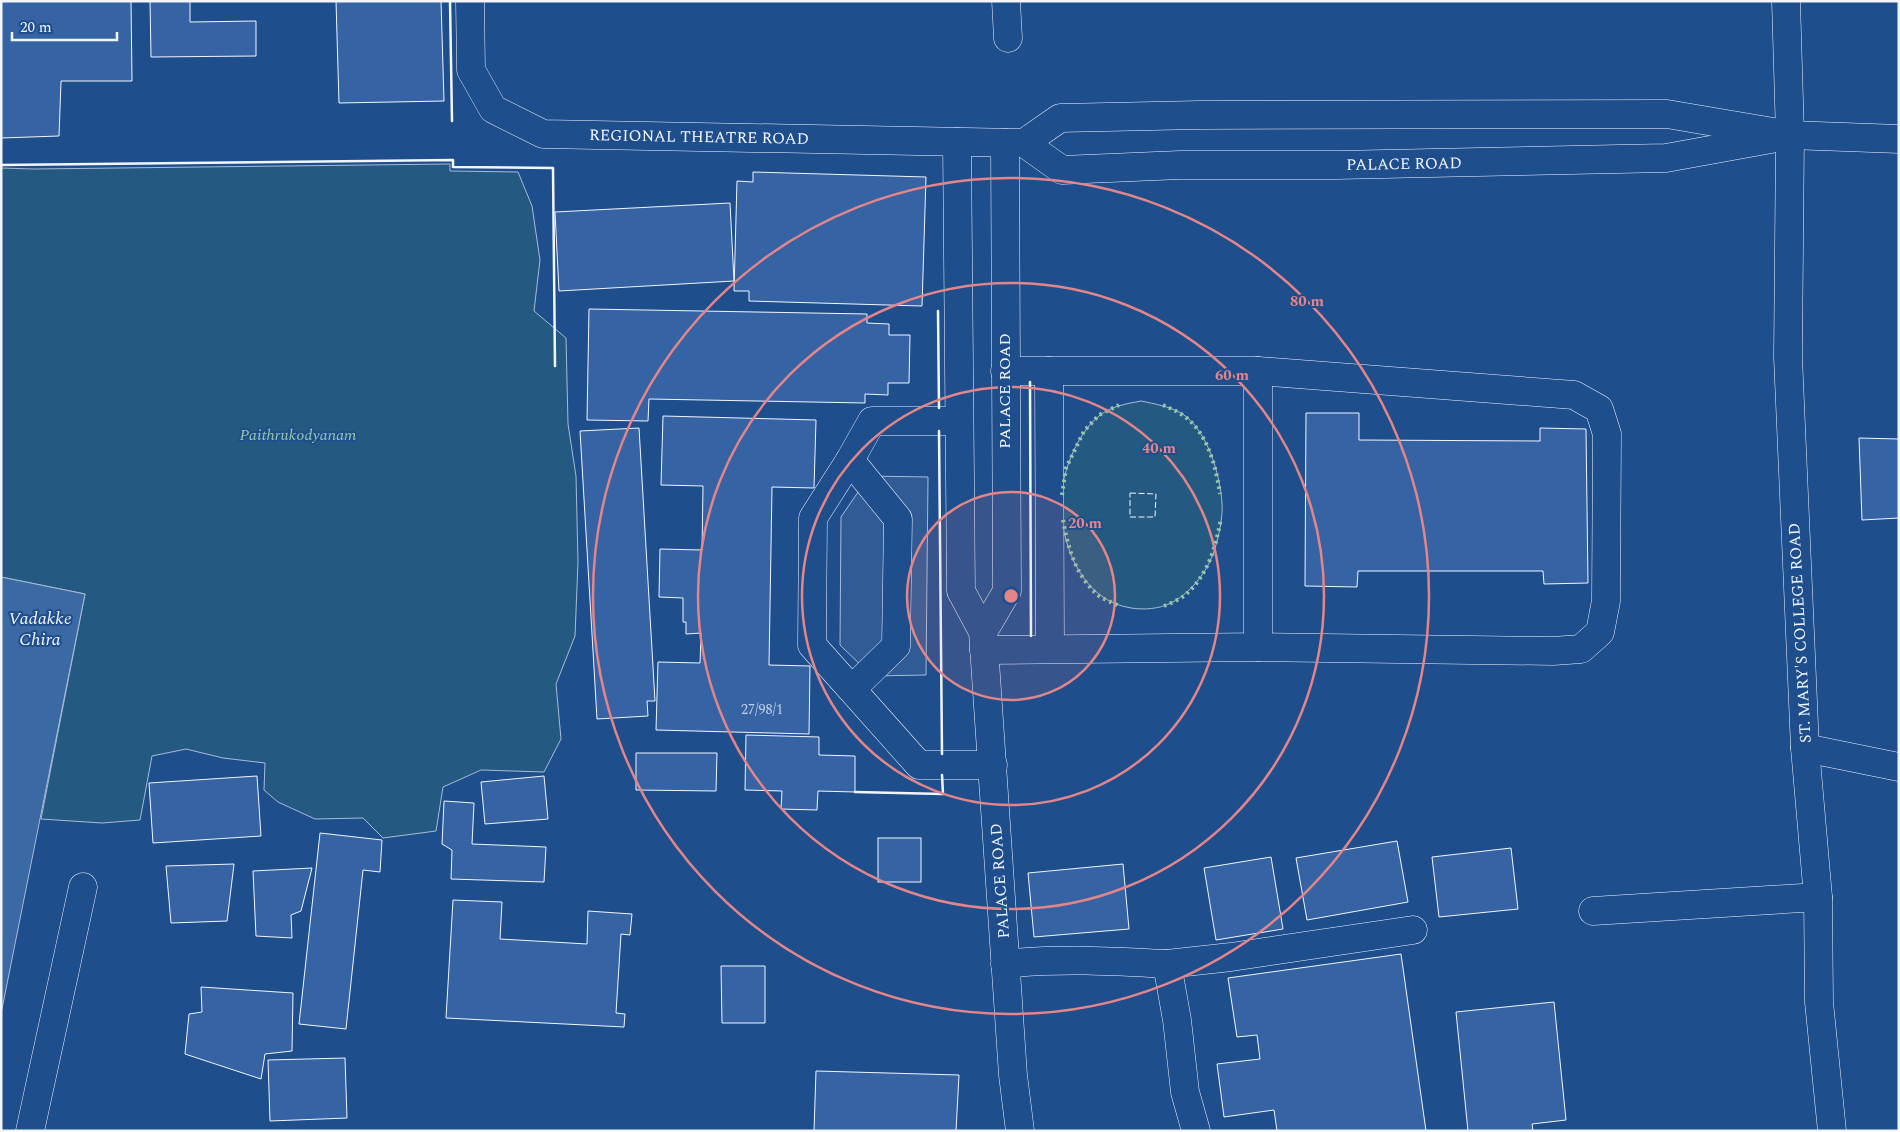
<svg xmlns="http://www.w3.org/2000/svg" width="1900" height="1132" font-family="Spectral,serif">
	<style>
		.green { fill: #245a82; stroke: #a8bbd7 }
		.parking { fill: #305b95; stroke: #a8bbd7 }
		.water { fill: #3b69a3; stroke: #a8bbd7 }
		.building { fill: #3563a3; stroke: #f2f6ff }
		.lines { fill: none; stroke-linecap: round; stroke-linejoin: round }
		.minor-casing { stroke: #f2f6ff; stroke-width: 29 }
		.major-casing { stroke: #f2f6ff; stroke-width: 29 }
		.minor { stroke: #1f4e8c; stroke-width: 28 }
		.major { stroke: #1f4e8c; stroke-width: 28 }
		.hedge { stroke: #97c8a6; stroke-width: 4; stroke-dasharray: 2.5 4; stroke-linecap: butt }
		.fence { stroke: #f2f6ff; stroke-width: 1; stroke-dasharray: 6 2.5; stroke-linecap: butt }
		.wall { stroke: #f2f6ff; stroke-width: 2.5 }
		.ring { fill: none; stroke: #e38589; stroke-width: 2.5 }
		.labels { text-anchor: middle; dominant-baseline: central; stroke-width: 4; stroke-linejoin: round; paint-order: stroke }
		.number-label { font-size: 14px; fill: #c3d1e8 }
		.street-label { font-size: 16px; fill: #f2f6ff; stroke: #1f4e8c }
		.park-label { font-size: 16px; font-style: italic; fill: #97c8a6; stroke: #1f4e8c }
		.water-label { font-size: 18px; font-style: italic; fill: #f2f6ff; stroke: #1f4e8c }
		.centre { fill: #e38589; stroke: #1f4e8c; stroke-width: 2.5 }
		.ring-label { font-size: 15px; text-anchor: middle; font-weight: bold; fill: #e38589; stroke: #1f4e8c; stroke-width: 4; stroke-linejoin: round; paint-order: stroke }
	</style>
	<rect width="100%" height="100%" fill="#1f4e8c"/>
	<g class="green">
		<path d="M450,164V171L518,172L532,206L540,260L534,311L566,338L568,424L576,476L578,562L575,636L556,684L561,739L544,772L481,770L443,787L436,831L383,838L363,818L315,819L278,802L264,790L265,763L223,758L186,749L152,756L140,820L102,823L41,819L85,594L1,577V168L34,169Z"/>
		<path d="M1141,401C1155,404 1168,406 1181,413C1207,429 1220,474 1222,503C1223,515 1220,530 1217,541C1211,567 1194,591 1171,603C1159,609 1144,610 1131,608C1084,601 1063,550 1061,508C1059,479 1076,434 1099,416C1111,406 1126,404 1141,401Z"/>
	</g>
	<path class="parking" d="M869,476L928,477L926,675L872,676L840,645L841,517Z"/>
	<path class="water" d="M1,577L85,594L1,1014Z"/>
	<g class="building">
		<path d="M1,1H131L132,81H61L59,136L1,138Z"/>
		<path d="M150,1H190V22L256,21V56L151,57Z"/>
		<path d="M336,1H441L444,101L339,103Z"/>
		<path d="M753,172L926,177L922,306L749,301V291H734L737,181L753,182Z"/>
		<path d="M730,203L734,281L559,291L555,212Z"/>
		<path d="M589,309L867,314V323L889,324V335H910L909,383H888V395L865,394V403L649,399L648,421L587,420Z"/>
		<path d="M1306,413H1359V440L1540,441V428L1586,429L1588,583L1544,584L1543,571H1358L1357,587L1305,586Z"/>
		<path d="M663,416L816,420L814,488L772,487L769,665L810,666L809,734L656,730L658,662L700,663L701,633L686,634V622H683V598L659,597L660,549L702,550L703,486L661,485Z"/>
		<path d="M639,428L655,701H647L648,716L597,719L580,431Z"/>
		<path d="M1859,438L1899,439V518L1862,520Z"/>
		<path d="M746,735L819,737V755L855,756V792L818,791L817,810L781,809L782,791L745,790Z"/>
		<path d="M636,753H717L716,791L636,790Z"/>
		<path d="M257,776L261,836L153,843L149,783Z"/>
		<path d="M544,776L548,819L485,824L481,782Z"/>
		<path d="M444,801L474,803L472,844L546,847L544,882L451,879L452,850L442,844Z"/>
		<path d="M320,833L382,840L380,872L363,870L346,1029L299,1024Z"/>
		<rect x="878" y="838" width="43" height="44"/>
		<path d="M1397,841L1408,902L1307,920L1296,858Z"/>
		<path d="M1511,848L1518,909L1439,917L1432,857Z"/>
		<path d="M1271,857L1283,929L1216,940L1204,868Z"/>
		<path d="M234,864L227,921L171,923L166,866Z"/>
		<path d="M1123,864L1129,929L1034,937L1028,873Z"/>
		<path d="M312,868L301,911L291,915L292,938L256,936L253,871Z"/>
		<path d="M453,900L502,902L500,939L587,944L588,911L632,914L630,935L621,934L616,1013L625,1014L624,1027L446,1018Z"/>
		<path d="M1401,954L1426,1131H1277L1274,1110L1224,1117L1217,1064L1260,1059L1257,1035L1237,1037L1228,978Z"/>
		<path d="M721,966H765V1023H722Z"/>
		<path d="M201,987L293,993L292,1051L265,1054L261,1079L185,1054L189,1014L202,1012Z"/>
		<path d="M1554,1002L1566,1120L1532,1124L1533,1131H1468L1456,1012Z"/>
		<path d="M345,1058L347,1118L270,1121L268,1060Z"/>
		<path d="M816,1071L959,1075L956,1131H814Z"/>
	</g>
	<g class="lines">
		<defs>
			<g id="minor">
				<path d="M1006,1L1008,38"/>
				<path d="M1790,135L1788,357L1805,748L1818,897L1819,1002L1832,1131"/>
				<path d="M1049,371L1050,648"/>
				<path d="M1258,371L1574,395L1599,409L1607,434L1606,601L1600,632L1581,649L1553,651L1258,647"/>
				<path d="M959,421H872L850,460L813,518L812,645L919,765H993"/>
				<path d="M850,460L898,519L896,646L852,689"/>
				<path d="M984,650L1258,647V371H1005"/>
				<path d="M1805,748L1899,767"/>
				<path d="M1593,911L1818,897"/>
				<path d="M1005,964C1059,958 1113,961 1167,964"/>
				<path d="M30,1131L83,887"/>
				<path d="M1196,1131L1185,1092L1177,1020L1167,964L1231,957L1413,930"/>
			</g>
			<g id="major">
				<path d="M470,1L471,70L493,109L543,134L1024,143"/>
				<path d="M1786,1L1790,135"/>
				<path d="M957,142L961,591L983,632L1013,1075L1020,1131"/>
				<path d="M1024,143L1060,118L1199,115L1667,114L1790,135L1899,139"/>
				<path d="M1024,143L1062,170L1180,165H1337L1666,158L1771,139"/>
				<path d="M983,632L1007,591L1005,143"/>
			</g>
		</defs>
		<use href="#minor" class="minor-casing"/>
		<use href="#major" class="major-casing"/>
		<use href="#minor" class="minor"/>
		<use href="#major" class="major"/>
		<g class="hedge">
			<path d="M1163,405C1169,408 1175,410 1181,414C1207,430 1216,466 1220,494"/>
			<path d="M1062,495L1066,468L1084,431L1099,415L1119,405"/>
			<path d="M1063,520C1068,548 1076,577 1099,596C1105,600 1113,603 1120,606"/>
			<path d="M1164,606C1171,603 1179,600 1185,595C1208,576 1216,546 1221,518"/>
		</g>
		<path class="fence" d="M1130,493L1156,494L1155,517H1130Z"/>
		<g class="wall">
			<path d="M450,1L452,121"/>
			<path d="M1,165L453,160V167L553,168L555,366"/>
			<path d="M938,311L939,408"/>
			<path d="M1030,382L1031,636"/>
			<path d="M939,431L942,754"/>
			<path d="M855,792L943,794L942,775"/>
		</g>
	</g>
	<circle cx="1011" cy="596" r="104" fill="#e38589" fill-opacity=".12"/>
	<g class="ring">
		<circle cx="1011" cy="596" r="104"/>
		<circle cx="1011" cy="596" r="209"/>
		<circle cx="1011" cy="596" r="313"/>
		<circle cx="1011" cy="596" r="418"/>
	</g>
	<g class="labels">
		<g class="number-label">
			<text x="762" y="709">27/98/1</text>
		</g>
		<g class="street-label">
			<text transform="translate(699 137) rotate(1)">REGIONAL THEATRE ROAD</text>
			<text transform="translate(1404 164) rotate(-1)">PALACE ROAD</text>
			<text transform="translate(1005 391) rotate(-90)">PALACE ROAD</text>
			<text transform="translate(1800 633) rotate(-93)">ST. MARY'S COLLEGE ROAD</text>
			<text transform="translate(1000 881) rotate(-94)">PALACE ROAD</text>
		</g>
		<g class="park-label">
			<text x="298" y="435">Paithrukodyanam</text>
		</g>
		<g class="water-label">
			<text x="40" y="618">Vadakke<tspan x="40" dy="21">Chira</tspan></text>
		</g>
	</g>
	<circle cx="1011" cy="596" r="8" class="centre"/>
	<g class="ring-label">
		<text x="1307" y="306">80 m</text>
		<text x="1232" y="380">60 m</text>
		<text x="1159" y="453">40 m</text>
		<text x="1085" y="528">20 m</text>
	</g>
	<rect width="1900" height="1132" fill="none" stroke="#f2f6ff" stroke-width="5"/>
	<path d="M12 32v8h105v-8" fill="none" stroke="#f2f6ff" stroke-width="2.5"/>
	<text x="20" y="32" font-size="15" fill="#f2f6ff" stroke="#1f4e8c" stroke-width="4" paint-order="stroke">20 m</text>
</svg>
